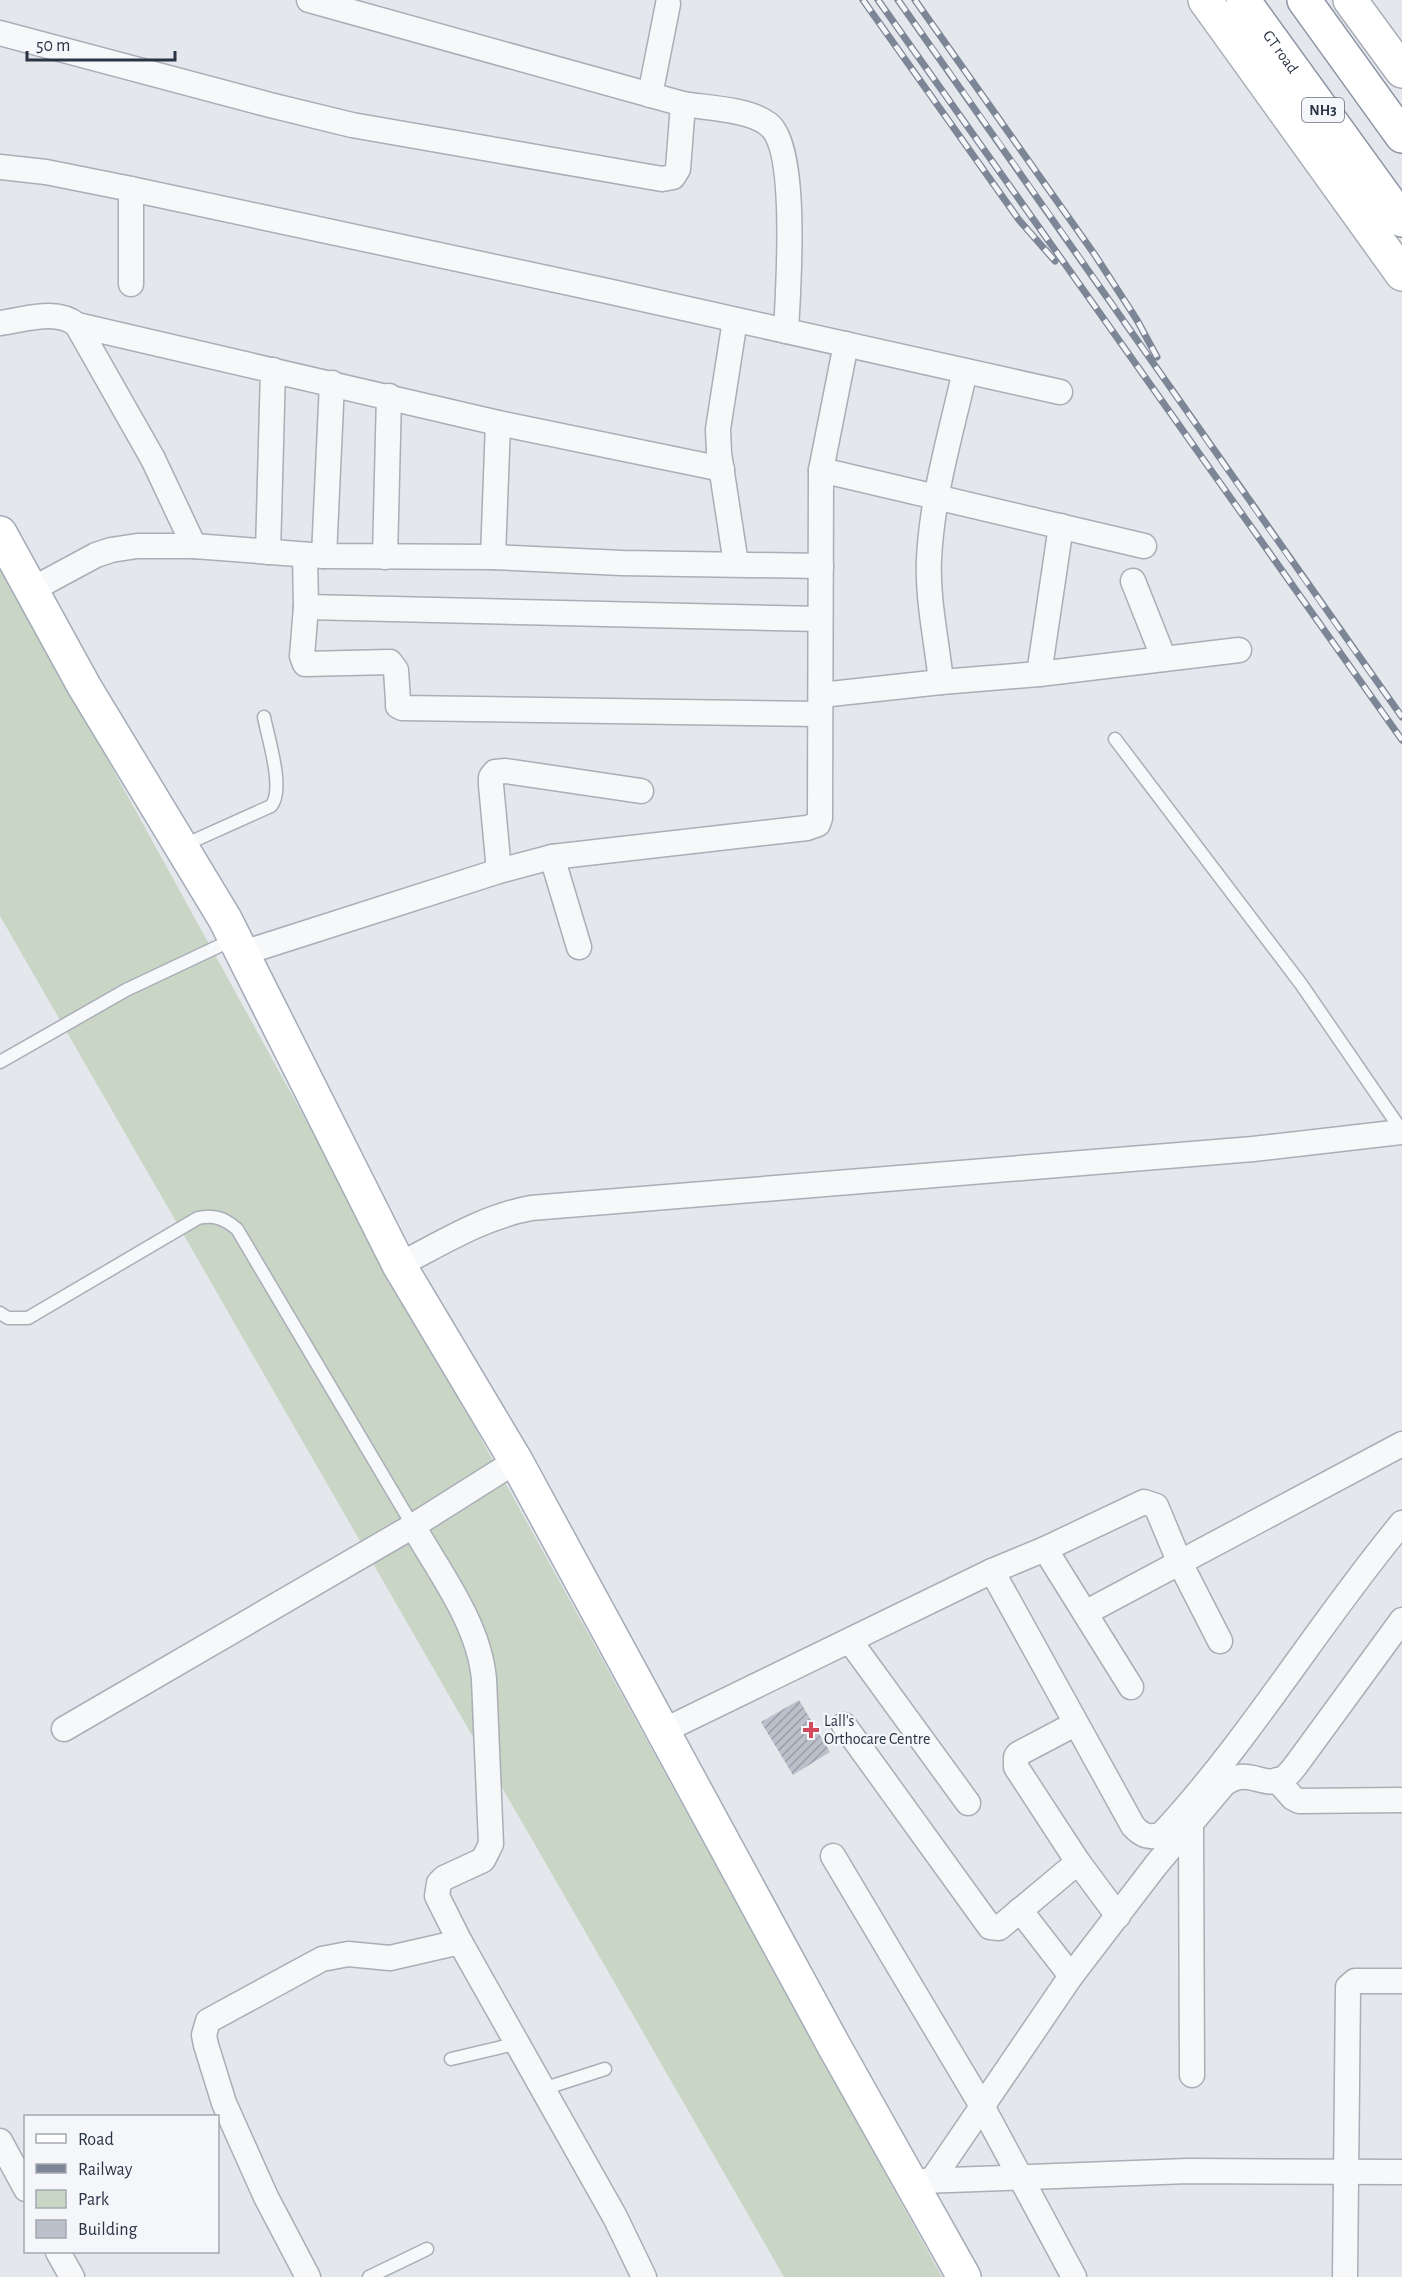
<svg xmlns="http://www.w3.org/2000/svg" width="1402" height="2277" font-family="'Alegreya Sans',sans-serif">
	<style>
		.green { fill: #c9d6c5 }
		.building { fill: url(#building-hatch) }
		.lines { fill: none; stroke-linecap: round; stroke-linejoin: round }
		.service-casing { stroke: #a9aeb7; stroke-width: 15 }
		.minor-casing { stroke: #a9aeb7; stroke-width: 27 }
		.secondary-casing { stroke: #a9aeb7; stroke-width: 36 }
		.primary-casing { stroke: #a3abb8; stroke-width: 36 }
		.trunk-casing { stroke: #8b94a3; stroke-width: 36 }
		.service { stroke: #f7f8fa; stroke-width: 12 }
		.minor { stroke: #f7f8fa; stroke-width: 24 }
		.secondary { stroke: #fff; stroke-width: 33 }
		.primary { stroke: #fff; stroke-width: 33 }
		.trunk { stroke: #fff; stroke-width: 33 }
		.rail-casing { stroke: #7d8696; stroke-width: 7 }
		.rail { stroke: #f4f6f9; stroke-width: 4.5; stroke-dasharray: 14; stroke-linecap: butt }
		.poi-dot { fill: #d1495b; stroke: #f4f6f9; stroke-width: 2 }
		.labels { text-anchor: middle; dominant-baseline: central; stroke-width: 4.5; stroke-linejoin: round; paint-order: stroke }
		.shield { fill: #f4f6f9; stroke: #676e7b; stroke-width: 1.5 }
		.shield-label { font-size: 15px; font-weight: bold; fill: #2b3445 }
		.street-label { font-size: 16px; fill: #2b3445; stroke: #f4f6f9 }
		.poi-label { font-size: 16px; fill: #2b3445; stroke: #f4f6f9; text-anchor: start }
	</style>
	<defs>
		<pattern id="building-hatch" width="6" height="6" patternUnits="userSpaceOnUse" patternTransform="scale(1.5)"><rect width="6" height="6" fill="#bbc0ca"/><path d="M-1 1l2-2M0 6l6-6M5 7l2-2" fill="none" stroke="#989da6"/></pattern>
	</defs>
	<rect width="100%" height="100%" fill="#e4e7ec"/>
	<path class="green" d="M0,564L942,2277H784L0,916Z"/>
	<path class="building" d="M799,1700L830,1752L793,1775L761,1722Z"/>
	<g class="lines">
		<defs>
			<g id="service">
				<path d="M1115,739L1301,984L1402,1131"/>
				<path d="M182,846L271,806C285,790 268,738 264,717"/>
				<path d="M0,1062L126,990L234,939"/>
				<path d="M0,1313L8,1318H28L198,1218C214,1214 225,1219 237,1229L413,1526"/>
				<path d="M451,2059L515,2044"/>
				<path d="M543,2089L605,2069"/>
				<path d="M369,2277L427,2249"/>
			</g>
			<g id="minor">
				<path d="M309,0L683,104C707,108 749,109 768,124C799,147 788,292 786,331"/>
				<path d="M0,33L270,105L352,125L662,179L673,177L678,169L683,104"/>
				<path d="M650,95L668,4"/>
				<path d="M0,167L46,172L131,189L607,291L1060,392"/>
				<path d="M131,284V189"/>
				<path d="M735,320L718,429L719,453L736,564"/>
				<path d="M0,323C25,320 56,308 77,325L153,459L194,546"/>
				<path d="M77,325L498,423L722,469"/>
				<path d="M821,470L1144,546"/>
				<path d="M268,552L273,370"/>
				<path d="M305,556L306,607L302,656L305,664L390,662L396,670L398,701V706L402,708L819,714"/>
				<path d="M324,556L332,383"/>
				<path d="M385,557L389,396"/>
				<path d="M493,557L498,423"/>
				<path d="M1133,581L1164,659"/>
				<path d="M31,590L96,555L111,550L137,546H194L324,556L493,557L622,563L821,566"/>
				<path d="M306,607L819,619"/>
				<path d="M1039,674L1061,526"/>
				<path d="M941,682C937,642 927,599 929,559C932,496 951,433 965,371"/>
				<path d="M821,695L941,682L1039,674L1239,650"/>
				<path d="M552,857L579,947"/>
				<path d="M499,871L552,857L807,828L818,824L820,818L821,470L846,344"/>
				<path d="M243,953L499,871L491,785V777L495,772L506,771L641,791"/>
				<path d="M399,1265C442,1243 483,1217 531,1208L1253,1149L1402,1132"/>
				<path d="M413,1526C440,1573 479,1624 484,1679L491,1844L483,1860L444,1878L439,1883L437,1896L460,1942L615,2217L644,2277"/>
				<path d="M1045,1549L1131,1687"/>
				<path d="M992,1571L1133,1826C1142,1836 1150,1839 1162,1834C1251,1738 1318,1624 1402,1523"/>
				<path d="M1085,1613L1402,1444"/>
				<path d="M850,1641L968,1803"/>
				<path d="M1075,1724L1018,1754L1016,1757V1767L1078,1862L1118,1916"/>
				<path d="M844,1725L990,1927L999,1928L1078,1862"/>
				<path d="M64,1729L413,1526L516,1461"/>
				<path d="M663,1731L992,1571L1045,1549L1144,1502L1156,1506L1179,1561L1220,1641"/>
				<path d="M1277,1780L1293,1798L1299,1801L1402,1800"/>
				<path d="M1191,1824L1192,2075"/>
				<path d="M833,1856L982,2106L1074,2277"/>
				<path d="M1020,1910L1071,1976"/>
				<path d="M0,2141L26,2189"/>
				<path d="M932,2180L1071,1976L1156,1865L1223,1785C1248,1765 1262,1789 1282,1779C1288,1776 1292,1770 1296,1765L1402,1620"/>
				<path d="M922,2181L1188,2171L1402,2172"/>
				<path d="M58,2252L72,2277"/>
				<path d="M308,2277L266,2197L224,2103L206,2045L204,2035L208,2021L322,1959L348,1954L390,1958L460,1942"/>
				<path d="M1345,2277L1348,1987L1355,1981H1402"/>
			</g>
			<g id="secondary">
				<path d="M1205,0L1402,274"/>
				<path d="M1350,0L1402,71"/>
			</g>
			<path id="primary" d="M0,533L84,686L225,919L399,1265L516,1461L833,2044L964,2277"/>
			<g id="trunk">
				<path id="s1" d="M1243,0L1402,220"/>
				<path d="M1304,0L1402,136"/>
			</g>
		</defs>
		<use href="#service" class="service-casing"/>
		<use href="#minor" class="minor-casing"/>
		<use href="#secondary" class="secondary-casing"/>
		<use href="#primary" class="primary-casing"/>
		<use href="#trunk" class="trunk-casing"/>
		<use href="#service" class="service"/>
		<use href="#minor" class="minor"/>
		<use href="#secondary" class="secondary"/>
		<use href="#primary" class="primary"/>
		<use href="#trunk" class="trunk"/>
		<defs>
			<g id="rail">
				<path d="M863,0L1019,220L1055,261"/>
				<path d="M878,0L1402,740"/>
				<path d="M898,0C1067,238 1233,479 1402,717"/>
				<path d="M915,0L1095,255L1137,320L1157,357"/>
			</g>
		</defs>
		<use href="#rail" class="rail-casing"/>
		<use href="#rail" class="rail"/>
	</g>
	<path class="poi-dot" d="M808 1721h6v6h6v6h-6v6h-6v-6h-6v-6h6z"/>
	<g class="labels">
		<rect class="shield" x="1302" y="98" width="42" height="24" rx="4.5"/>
		<g class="shield-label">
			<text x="1323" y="110">NH3</text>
		</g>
		<g class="street-label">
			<text stroke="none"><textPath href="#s1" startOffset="64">GT road</textPath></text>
		</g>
		<g class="poi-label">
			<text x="824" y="1721">Lall's<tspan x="824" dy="18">Orthocare Centre</tspan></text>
		</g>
	</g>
	<rect x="24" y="2115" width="195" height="138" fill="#f4f6f9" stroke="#a4a8b1" stroke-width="1.5"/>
	<rect x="36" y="2134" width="30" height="9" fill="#ffffff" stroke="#a4a8b1" stroke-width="1.5"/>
	<text x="78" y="2145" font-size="18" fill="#2b3445">Road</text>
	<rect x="36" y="2164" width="30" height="9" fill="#7d8696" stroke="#a4a8b1" stroke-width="1.5"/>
	<text x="78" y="2175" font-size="18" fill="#2b3445">Railway</text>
	<rect x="36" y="2190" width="30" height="18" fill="#c9d6c5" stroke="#a4a8b1" stroke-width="1.5"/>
	<text x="78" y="2205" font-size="18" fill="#2b3445">Park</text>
	<rect x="36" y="2220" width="30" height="18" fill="#bbc0ca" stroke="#a4a8b1" stroke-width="1.5"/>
	<text x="78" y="2235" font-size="18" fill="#2b3445">Building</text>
	<path d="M27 51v9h148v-9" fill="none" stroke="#2b3445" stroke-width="3"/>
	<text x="36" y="51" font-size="18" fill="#2b3445" stroke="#f4f6f9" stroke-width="4.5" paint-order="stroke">50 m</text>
</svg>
